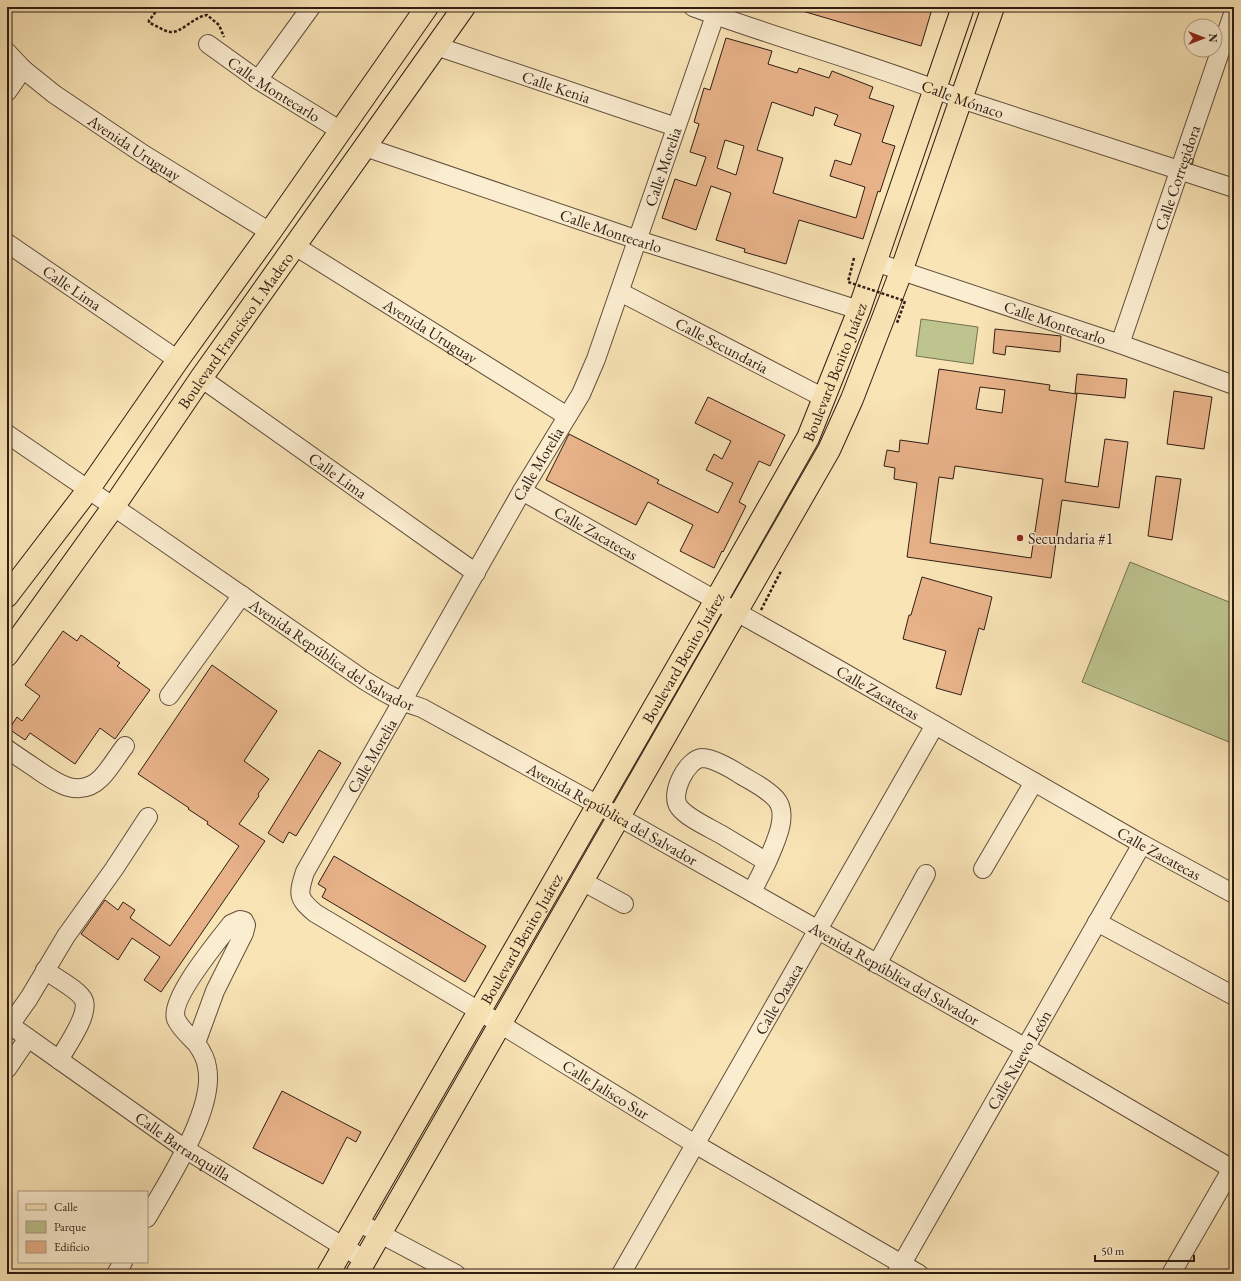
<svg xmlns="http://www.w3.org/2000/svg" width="1241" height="1281" font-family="'EB Garamond',serif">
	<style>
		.green { fill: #bdc48e; stroke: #767051 }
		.building { fill: #e8b289; stroke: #301d14; fill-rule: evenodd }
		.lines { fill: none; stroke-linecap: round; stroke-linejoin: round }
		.minor-casing { stroke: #624f3c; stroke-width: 20 }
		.major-casing { stroke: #301d14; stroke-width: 24 }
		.path { stroke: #301d14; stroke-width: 2.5; stroke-dasharray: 3 2; stroke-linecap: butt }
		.minor { stroke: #fbedd0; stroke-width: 18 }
		.major { stroke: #f9e4b6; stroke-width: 22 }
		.path-bridge { stroke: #301d14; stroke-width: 2.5; stroke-dasharray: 3 2; stroke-linecap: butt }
		.poi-dot { fill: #8f2418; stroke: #fbedd0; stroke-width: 1.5 }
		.labels { text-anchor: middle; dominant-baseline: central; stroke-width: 3; stroke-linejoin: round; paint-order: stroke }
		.street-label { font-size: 16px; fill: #301d14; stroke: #fbedd0 }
		.poi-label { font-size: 16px; fill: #301d14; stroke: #fbedd0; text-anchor: start }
	</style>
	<rect width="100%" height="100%" fill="#f9e4b6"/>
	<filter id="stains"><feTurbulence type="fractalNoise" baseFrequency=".005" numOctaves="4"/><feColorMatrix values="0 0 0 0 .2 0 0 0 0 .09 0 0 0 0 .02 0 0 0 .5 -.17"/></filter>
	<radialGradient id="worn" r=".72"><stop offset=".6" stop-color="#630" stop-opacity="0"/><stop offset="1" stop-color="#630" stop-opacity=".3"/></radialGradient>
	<g class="green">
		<path d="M921,319L978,327L973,364L916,356Z"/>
		<path d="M1130,562L1234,604V744L1082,682Z"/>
	</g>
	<g class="building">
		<path d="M799,7H924L932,9L921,46L799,10Z"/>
		<path d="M726,38L772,51L768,64L797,73L799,68L829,78L832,71L873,87L869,98L894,106L882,142L895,146L880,192L878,191L863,239L799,220L786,264L744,252L745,249L716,240L731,193L711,186L696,230L662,218L675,179L696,186L706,157L690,152L699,124L694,122L704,88L710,90ZM772,102L813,116L815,107L838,115L834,125L861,134L851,165L835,160L830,176L865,187L856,218L773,193L783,158L757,150ZM725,140L744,146L736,175L717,168Z"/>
		<path d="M995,329L1061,336L1060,352L1006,346L1005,355L993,353Z"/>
		<path d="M939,369L1050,385L1049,390L1077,394L1065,482L1098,487L1105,439L1128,442L1119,508L1062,500L1051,578L907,557L917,483L894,479L895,468L884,466L887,450L899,452L900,440L928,444ZM980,387L1005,390L1002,413L976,409ZM955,466L1043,479L1031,558L930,543L939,477L953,479Z"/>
		<path d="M1077,374L1127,379L1125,398L1075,393Z"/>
		<path d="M1174,391L1212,397L1204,449L1167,444Z"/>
		<path d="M708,397L785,435L770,466L759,461L739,502L746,506L723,552L722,551L714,568L680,551L693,525L648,502L636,525L546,480L569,434L659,480L657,483L718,513L733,483L706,470L714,454L722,459L731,441L695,423Z"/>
		<path d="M1156,476L1181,479L1172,540L1148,536Z"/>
		<path d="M922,577L992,597L984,630L979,628L961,695L936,688L946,651L903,639L909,615H911Z"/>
		<path d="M63,631L77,641L81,635L120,663L117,666L150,690L115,739L100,728L75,764L30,733L25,740L9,729L17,717L22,721L40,696L25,685Z"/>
		<path d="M212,665L277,711L244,761L269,779L258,794L259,796L239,824L265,841L161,992L144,980L160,957L132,938L118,960L81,934L105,900L118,910L123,902L135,910L130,918L170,946L239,846L207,824L208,822L188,809L189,808L138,774Z"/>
		<path d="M319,750L341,763L296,836L289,832L283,843L268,833Z"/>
		<path d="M334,856L486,946L465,982L322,897L326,889L318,884Z"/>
		<path d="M282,1091L361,1132L356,1142L347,1137L323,1184L253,1148Z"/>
	</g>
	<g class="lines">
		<defs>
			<g id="minor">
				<path id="s1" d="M693,7C782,40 873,64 961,99L1234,188"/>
				<path id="s2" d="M718,7L596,359L581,394L522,491L305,872C298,894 297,898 315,913L479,1011L695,1144L919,1274"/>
				<path id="s3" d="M208,44L258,80L341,131"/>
				<path id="s4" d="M436,46L676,127"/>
				<path id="s5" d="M7,52L23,69L54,94L143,154L270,232"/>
				<path d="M258,80L311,7"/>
				<path d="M7,92L23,69"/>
				<path id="s6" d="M365,147L638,240L859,310"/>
				<path id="s7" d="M7,243L178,360"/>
				<path id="s8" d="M295,246L567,416"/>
				<path id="s9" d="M875,262L1120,344L1234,385"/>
				<path id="s10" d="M620,292L824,398"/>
				<path id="s11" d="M1120,344L1234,11"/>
				<path id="s12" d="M201,378L476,573"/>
				<path id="s13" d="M7,434L130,518L364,680C385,693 398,701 422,708L598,805L1026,1048L1234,1170"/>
				<path id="s14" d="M522,491L836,668L1142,844L1234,894"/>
				<path d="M169,696L242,595"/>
				<path d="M7,749C17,756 26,762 35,768C55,782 79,800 101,778C110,769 117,756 125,746"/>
				<path d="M983,869L1034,782"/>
				<path d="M582,881L624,904"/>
				<path d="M752,892L767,862C752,853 737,844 722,835C710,828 687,818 679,807C669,794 687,759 702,758C713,758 732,769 741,775C753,782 766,788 776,799C790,815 774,845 767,862"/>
				<path d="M1097,922L1234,996"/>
				<path d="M877,964L926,874"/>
				<path d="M45,970C54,977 81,991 84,1001C89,1016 66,1047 59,1060"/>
				<path id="s15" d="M7,1023L185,1149L365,1260"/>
				<path d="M10,1025L29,998L66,936L114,869L148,817"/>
				<path d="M7,1069L28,1038"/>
				<path d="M147,1218C167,1182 216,1109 207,1067C206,1058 201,1050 196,1043L215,991L244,933L246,925L244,921L240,920L231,924C218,941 169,999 176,1019C180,1028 189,1036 196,1043"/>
				<path d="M358,1222L456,1274"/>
				<path d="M116,1274L123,1262"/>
				<path id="s16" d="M621,1274L935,725"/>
				<path id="s17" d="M896,1274L1142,844"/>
				<path d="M1171,1274L1234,1165"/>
			</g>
			<g id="major">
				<path d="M7,596L88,490L178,360L270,232L427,7"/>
				<path id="s18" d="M7,655L114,506L201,378L464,7"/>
				<path id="s19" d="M328,1274L716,600L808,438L859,310L963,7"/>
				<path d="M357,1274L829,450L852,399L901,272L993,7"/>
			</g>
		</defs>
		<use href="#minor" class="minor-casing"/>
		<use href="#major" class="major-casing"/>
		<g class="path">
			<path d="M156,7C156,13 153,16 149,20V23C156,25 163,31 170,32C182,33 193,17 207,15L219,25L224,37"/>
			<path d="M761,610L781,571"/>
		</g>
		<use href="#minor" class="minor"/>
		<use href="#major" class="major"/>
		<path class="path-bridge" d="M854,258L848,282L905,301L897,323"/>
	</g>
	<circle class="poi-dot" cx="1020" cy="538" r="4"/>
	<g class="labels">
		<g class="street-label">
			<text stroke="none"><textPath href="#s4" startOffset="127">Calle Kenia</textPath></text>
			<text stroke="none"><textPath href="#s3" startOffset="80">Calle Montecarlo</textPath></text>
			<text stroke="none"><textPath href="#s1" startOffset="285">Calle Mónaco</textPath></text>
			<text stroke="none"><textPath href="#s5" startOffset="160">Avenida Uruguay</textPath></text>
			<text transform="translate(663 167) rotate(-71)">Calle Morelia</text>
			<text stroke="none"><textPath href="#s11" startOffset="176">Calle Corregidora</textPath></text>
			<text stroke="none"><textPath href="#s6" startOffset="260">Calle Montecarlo</textPath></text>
			<text stroke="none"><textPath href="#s7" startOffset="79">Calle Lima</textPath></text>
			<text stroke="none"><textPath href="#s9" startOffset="190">Calle Montecarlo</textPath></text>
			<text stroke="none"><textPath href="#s18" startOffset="397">Boulevard Francisco I. Madero</textPath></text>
			<text stroke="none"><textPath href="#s8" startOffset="160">Avenida Uruguay</textPath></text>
			<text stroke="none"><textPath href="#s10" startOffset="115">Calle Secundaria</textPath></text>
			<text stroke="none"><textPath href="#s19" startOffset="1035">Boulevard Benito Juárez</textPath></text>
			<text transform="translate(538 464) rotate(-59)">Calle Morelia</text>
			<text stroke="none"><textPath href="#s12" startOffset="168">Calle Lima</textPath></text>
			<text stroke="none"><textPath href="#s14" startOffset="85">Calle Zacatecas</textPath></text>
			<text stroke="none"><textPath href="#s13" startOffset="393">Avenida República del Salvador</textPath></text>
			<text stroke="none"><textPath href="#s19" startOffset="711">Boulevard Benito Juárez</textPath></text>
			<text stroke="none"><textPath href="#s14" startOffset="409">Calle Zacatecas</textPath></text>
			<text transform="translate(372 756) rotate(-60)">Calle Morelia</text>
			<text stroke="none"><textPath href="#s13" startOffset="716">Avenida República del Salvador</textPath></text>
			<text stroke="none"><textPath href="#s14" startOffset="733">Calle Zacatecas</textPath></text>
			<text stroke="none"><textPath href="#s19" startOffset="387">Boulevard Benito Juárez</textPath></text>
			<text stroke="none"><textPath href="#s13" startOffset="1040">Avenida República del Salvador</textPath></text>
			<text stroke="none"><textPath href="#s16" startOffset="317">Calle Oaxaca</textPath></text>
			<text stroke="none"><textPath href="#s17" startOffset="247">Calle Nuevo León</textPath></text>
			<text stroke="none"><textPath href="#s2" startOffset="1350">Calle Jalisco Sur</textPath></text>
			<text stroke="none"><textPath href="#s15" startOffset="215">Calle Barranquilla</textPath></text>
		</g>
		<g class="poi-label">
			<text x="1028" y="538">Secundaria #1</text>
		</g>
	</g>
	<rect width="1241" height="1281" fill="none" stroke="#f9e4b6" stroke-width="24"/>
	<rect x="8" y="8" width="1225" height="1265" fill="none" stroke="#301d14" stroke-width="2"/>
	<rect x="12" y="12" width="1217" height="1257" fill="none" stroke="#301d14"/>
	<rect x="18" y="1191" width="130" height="72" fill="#fbedd0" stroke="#aa9a85"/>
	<rect x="26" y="1204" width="20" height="6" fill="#f9e4b6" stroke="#aa9a85"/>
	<text x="54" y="1211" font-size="12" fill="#301d14">Calle</text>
	<rect x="26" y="1221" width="20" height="12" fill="#bdc48e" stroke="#aa9a85"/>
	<text x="54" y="1231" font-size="12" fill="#301d14">Parque</text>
	<rect x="26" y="1241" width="20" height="12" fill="#e8b289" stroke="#aa9a85"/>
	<text x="54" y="1251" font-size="12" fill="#301d14">Edificio</text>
	<g transform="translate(1203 38) rotate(90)"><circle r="19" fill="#fbedd0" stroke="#aa9a85"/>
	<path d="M0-3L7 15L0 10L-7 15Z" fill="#8f2418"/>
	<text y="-6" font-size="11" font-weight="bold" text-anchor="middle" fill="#301d14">N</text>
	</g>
	<path d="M1095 1255v6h99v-6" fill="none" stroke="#301d14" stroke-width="2"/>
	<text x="1101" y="1255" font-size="12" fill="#301d14" stroke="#fbedd0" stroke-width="3" paint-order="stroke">50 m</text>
	<rect width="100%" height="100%" filter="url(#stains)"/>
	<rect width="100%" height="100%" fill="url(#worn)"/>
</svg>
